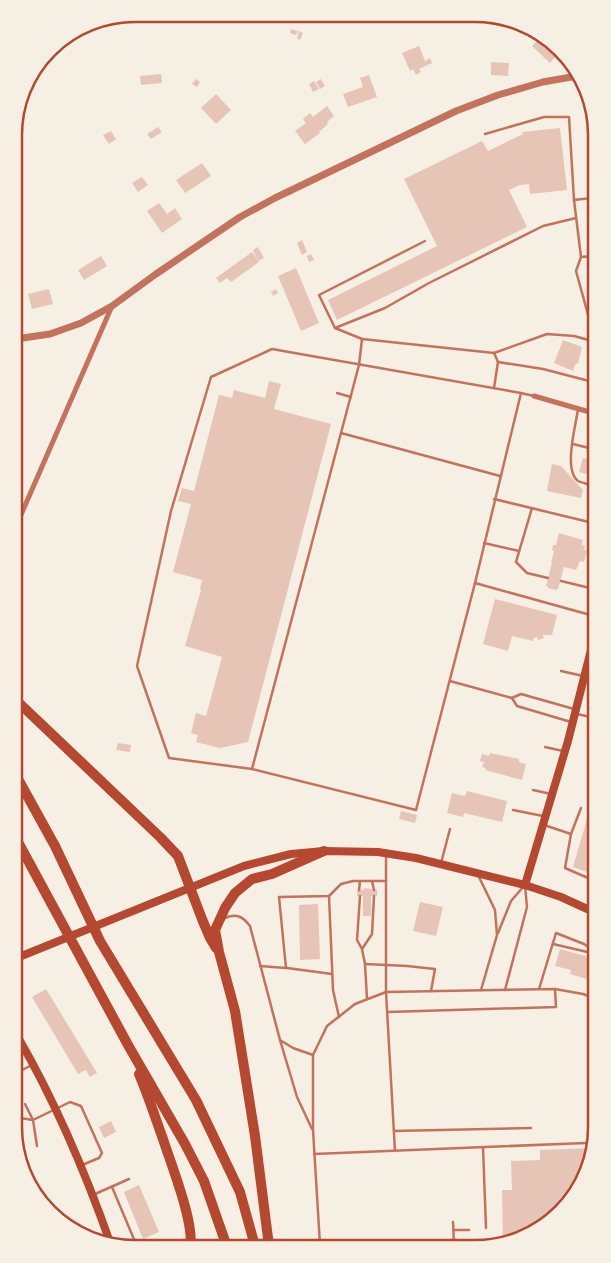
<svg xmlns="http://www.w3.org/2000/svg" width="611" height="1263" font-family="'Roboto Condensed',sans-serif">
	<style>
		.building { fill: #e6c5b7 }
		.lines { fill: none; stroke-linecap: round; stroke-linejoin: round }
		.service { stroke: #c5725c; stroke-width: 2.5 }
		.minor { stroke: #c5725c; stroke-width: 5 }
		.tertiary { stroke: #c5725c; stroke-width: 7 }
		.secondary { stroke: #b5482f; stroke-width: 8 }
		.motorway { stroke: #b5482f; stroke-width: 10 }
		.rim { fill: none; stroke: #b5482f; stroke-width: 2.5 }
	</style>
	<rect width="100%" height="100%" fill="#f6efe4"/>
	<g class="building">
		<path d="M291,29L298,31L296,35L290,33Z"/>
		<path d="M299,31L303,33L300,40L297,39Z"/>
		<path d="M541,37L556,44L562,54L558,58L556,56L550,63L532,46Z"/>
		<path d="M419,46L425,61L430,58L432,63L419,69L421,72L416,75L413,69L410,71L402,53Z"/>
		<path d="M491,62L509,63L508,76L491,75Z"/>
		<path d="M161,74L162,83L141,85L140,76Z"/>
		<path d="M369,75L377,97L348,107L343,94L363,87L360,78Z"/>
		<path d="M196,79L200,82L197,87L192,84Z"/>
		<path d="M321,79L325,86L320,89L316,82Z"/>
		<path d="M314,81L319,89L313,92L309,84Z"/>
		<path d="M216,94L231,110L216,124L201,108Z"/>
		<path d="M327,106L334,116L327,122L328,124L319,132L320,133L305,144L295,131L306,123L303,119L310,113L313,117Z"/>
		<path d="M158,127L162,132L151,139L147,134Z"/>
		<path d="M560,128L567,190L530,194L529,184L520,185L509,190L527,227L337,320L328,300L437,246L404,179L482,141L488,151L523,134L522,132Z"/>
		<path d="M111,131L116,139L109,144L103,135Z"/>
		<path d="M202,163L211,176L185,193L176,180Z"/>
		<path d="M142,177L148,185L138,192L132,183Z"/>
		<path d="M159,203L167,214L175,208L182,219L162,233L147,211Z"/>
		<path d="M302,240L307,252L302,255L297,243Z"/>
		<path d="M258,247L264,258L258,261L253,250Z"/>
		<path d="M252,252L259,262L231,282L227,278L220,283L216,278Z"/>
		<path d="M311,254L314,260L309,262L307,256Z"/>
		<path d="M101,256L107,266L84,280L78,270Z"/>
		<path d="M296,268L319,323L301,331L278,276Z"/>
		<path d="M49,289L53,304L32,309L28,294Z"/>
		<path d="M276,289L278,293L273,296L271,292Z"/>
		<path d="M563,340L582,347L578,364L576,363L573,371L554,363Z"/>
		<path d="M269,381L281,384L274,409L331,424L248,742L220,748L196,742L198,735L191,733L196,713L206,716L222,657L185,646L201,590L200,589L202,580L173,572L191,504L178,501L182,488L194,491L219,395L232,398L234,390L265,398Z"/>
		<path d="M583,458L593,460V476L579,472Z"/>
		<path d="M552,464L561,466L583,490L581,498L547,491Z"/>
		<path d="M559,533L583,540L582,545L585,546L584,550L587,551L584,562L580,561L576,570L564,567L558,589L556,590L548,588V586H546L552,563H551L554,551L552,550L553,545H556Z"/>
		<path d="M495,599L557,615L552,635H543L544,638L538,640L537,637L534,638L533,641L512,636L508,651L483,644Z"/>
		<path d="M118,743L131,745L130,752L116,750Z"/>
		<path d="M490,753L519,759V762L526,764L522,780L485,770L486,768L482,767L484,762L480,761L482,754L489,756Z"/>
		<path d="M467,791L507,801L502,822L464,813L463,817L447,813L452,793L465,796Z"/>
		<path d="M401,811L417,815L415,823L399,819Z"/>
		<path d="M589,812L595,814V854L590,873L573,867Z"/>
		<path d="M364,888L377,890V896H371V916H363V896H357V890H364Z"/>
		<path d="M420,902L443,907L436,936L413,931Z"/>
		<path d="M318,904L320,959L300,960L299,905Z"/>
		<path d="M560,949L596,959V982L570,974L571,970L555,966Z"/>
		<path d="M46,989L97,1073L90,1077L86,1070L78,1074L32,997Z"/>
		<path d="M111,1121L116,1132L104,1138L99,1127Z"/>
		<path d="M592,1148L572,1202L514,1243H503L502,1190H512L511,1161L540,1160V1150Z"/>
		<path d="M139,1185L159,1232L143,1239L124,1192Z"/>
	</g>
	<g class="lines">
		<g class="service">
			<path d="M485,134L544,117H569L574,200L581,257"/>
			<path d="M574,200L591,198"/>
			<path d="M592,256L581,257L576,271L592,329"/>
			<path d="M335,328L385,308L429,283L543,226L576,218"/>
			<path d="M362,339L335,328L319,295L425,241"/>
			<path d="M494,353L547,334L574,336L592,341"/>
			<path d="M498,362L543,369L593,382"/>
			<path d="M337,393L351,397"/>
			<path d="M521,393L272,349L211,377L171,511L137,666L169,758L252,769L416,810L475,583L521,393L534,396"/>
			<path d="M578,409C576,425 563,470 578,481C582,483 589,484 593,486"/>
			<path d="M341,433L500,476"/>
			<path d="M573,444L593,449"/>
			<path d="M494,499L593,523"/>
			<path d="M532,508L516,562L527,573L548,578"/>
			<path d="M484,543L519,551"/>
			<path d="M561,581L594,589"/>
			<path d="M475,583L594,616"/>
			<path d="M561,671L583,676"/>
			<path d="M450,681L512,698L521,694L574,709"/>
			<path d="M512,698L517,706L571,722"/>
			<path d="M577,714L595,718"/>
			<path d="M545,747L563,751"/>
			<path d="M252,769L359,365L362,339L494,353L498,362L494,388"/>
			<path d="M533,790L551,794"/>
			<path d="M581,808L571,834L565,868L595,881"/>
			<path d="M513,810L543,816"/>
			<path d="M544,825L571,834"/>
			<path d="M386,855V992L395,1151"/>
			<path d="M441,863L450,829"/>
			<path d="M478,875L495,910L497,935L481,990"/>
			<path d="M372,881L374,890"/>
			<path d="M359,890L360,881"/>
			<path d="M329,896L333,990L339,1017"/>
			<path d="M360,896L357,940L362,949"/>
			<path d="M225,918C237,913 243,917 250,926L280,1040L297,1097L312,1129"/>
			<path d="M498,933L511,901L524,886"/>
			<path d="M553,944L596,954"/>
			<path d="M365,964L407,966L435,969L431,991"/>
			<path d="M260,966L286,968L279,897L329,896L341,884L353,881H386"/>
			<path d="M287,968L332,974"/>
			<path d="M539,989L556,933L584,944L596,952"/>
			<path d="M505,990L527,907L525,886"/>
			<path d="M367,999L365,964L362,949L372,934L374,896"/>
			<path d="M388,1012L556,1007L555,989"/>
			<path d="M280,1040L293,1048L313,1055"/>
			<path d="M20,1071L32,1065"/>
			<path d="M25,1104L33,1120L37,1146"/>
			<path d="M20,1118L33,1120L70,1102L81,1106L102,1153L99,1158L82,1165"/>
			<path d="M394,1131L531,1128"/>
			<path d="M483,1147L486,1228"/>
			<path d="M314,1154L585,1143"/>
			<path d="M112,1187L136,1244"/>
			<path d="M95,1194L129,1179"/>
			<path d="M453,1222L454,1244"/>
			<path d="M454,1230H469"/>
			<path d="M320,1245L313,1130V1055L327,1026L355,1004L386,992L555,989L583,994L596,999"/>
		</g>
		<g class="minor">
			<path d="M534,396L593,413"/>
			<path d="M17,524L112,306"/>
		</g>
		<path class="tertiary" d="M16,339L50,334L81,323L112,306L156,274L240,217L275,198L456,111L498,95L543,82L577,76"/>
		<g class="secondary">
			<path d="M525,885L568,741L594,638"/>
			<path d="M19,957L244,866L291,854L324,851L378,852L416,858L525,885L561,897L596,913"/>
			<path d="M19,1039C57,1105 86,1174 111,1245"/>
		</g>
		<g class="motorway">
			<path d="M18,702L160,837L178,856L202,919L210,938L216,948"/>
			<path d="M18,779L55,846L100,941L196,1100L240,1192L255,1246"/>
			<path d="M18,842L128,1045L185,1144L204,1181L227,1247"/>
			<path d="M139,1074C148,1095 155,1117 163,1139C171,1164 195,1224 190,1247"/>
			<path d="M269,1246L255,1136L235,1011L219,952L215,930L225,908L235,893L252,879L272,874L324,851"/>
		</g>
	</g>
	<path d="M0 0H611V1263H0ZM135 22H475A113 113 0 0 1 588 135V1127A113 113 0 0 1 475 1240H135A113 113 0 0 1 22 1127V135A113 113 0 0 1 135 22Z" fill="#f6efe4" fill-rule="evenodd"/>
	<path class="rim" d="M135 22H475A113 113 0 0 1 588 135V1127A113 113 0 0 1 475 1240H135A113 113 0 0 1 22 1127V135A113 113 0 0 1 135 22Z"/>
</svg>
